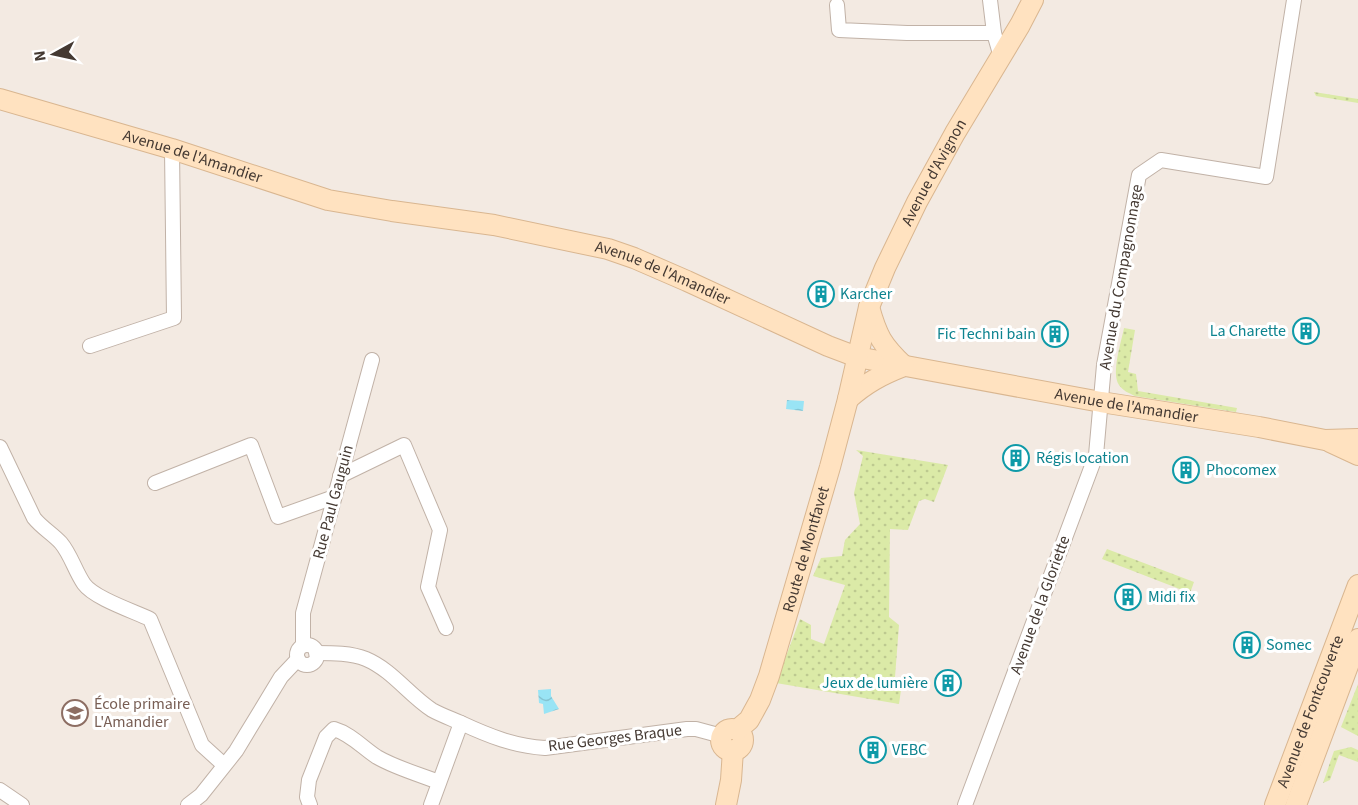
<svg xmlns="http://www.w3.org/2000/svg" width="1358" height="805" font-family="'Source Sans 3',sans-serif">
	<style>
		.green { fill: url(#green-dots) }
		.water { fill: url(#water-waves) }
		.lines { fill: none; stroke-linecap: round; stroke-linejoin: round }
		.street-casing { stroke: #c1b2a7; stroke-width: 16 }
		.secondary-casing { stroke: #d9b690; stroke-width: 22 }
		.street { stroke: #fff; stroke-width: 14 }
		.secondary { stroke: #ffe2c0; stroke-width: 20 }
		.labels { text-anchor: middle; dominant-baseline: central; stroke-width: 6; stroke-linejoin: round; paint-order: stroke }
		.street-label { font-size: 16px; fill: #443932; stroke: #fff }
		.culture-label { font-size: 16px; fill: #0d838f; stroke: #fff; text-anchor: start }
		.education-label { font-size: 16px; fill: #785e54; stroke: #fff; text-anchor: start }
	</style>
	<defs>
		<pattern id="green-dots" width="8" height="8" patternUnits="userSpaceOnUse" patternTransform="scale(1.5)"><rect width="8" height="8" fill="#dbeaa7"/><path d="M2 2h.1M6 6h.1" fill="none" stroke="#bdc990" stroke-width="1.8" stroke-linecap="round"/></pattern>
		<pattern id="water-waves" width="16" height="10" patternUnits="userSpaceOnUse" patternTransform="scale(1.5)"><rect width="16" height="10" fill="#99e4f5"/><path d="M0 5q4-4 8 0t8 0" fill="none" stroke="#85c4d2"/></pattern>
	</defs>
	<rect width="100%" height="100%" fill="#f3eae2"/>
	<g class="green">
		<path d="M1314,92L1358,99V103L1316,96Z"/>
		<path d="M1124,328L1135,330L1128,372L1136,374L1138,391L1237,408L1236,412L1135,396C1129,393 1123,391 1119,385C1111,373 1121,343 1124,328Z"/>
		<path d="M856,450L948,465L934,502L925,499L919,501L908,530L890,529L889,617L899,625L895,677L902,683L899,704L776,683L800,619L811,625V639L824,644L845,585L813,576L821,558L842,556L845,540L860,524L854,493L863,456Z"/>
		<path d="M1107,549L1194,582L1190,593L1102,559Z"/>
		<path d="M1358,684V736L1341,727Z"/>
		<path d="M1351,747L1358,750V762L1339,755L1330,780L1323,783L1334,751Z"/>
	</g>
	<g class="water">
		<path d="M787,400L804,401L803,411L786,409Z"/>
		<path d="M551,689V696L559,709L544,714L543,704L539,703L538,690Z"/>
	</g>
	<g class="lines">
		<defs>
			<g id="street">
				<path d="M990,0L994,33L1001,57"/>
				<path d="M837,5L839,30L907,33H994"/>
				<path d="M90,346L174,318L172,149"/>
				<path d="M0,447L34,518C42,528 53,534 61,543C71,555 75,571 84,584C94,598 133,611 150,619L202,745L224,765"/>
				<path d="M340,476L404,445L440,530L428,587L446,628"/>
				<path d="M155,483L251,445L278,517L334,497"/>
				<path d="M303,645V613L372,360"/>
				<circle cx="307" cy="655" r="10"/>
				<path d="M316,653C333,653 351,653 366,659C392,670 409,695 432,710C441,715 452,719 461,723C489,736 514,746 545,748L687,729H696L722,736"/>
				<path d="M0,790L22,805"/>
				<path d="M188,805L201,795L236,751L281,677L298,659"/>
				<path d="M310,805L307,797L309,780L326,737L334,729C351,734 363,748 377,757C396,768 418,774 439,782"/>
				<path d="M431,805L461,723"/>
				<path d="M965,805L1096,455L1104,365L1139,175L1161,160L1266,177L1294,0"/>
			</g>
			<g id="secondary">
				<path id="s1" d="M0,99L172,149L328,200L392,211L494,225L608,249L634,258L687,281L828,346L857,357L1101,402L1259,427L1325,440L1358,439"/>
				<path d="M848,399C866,383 881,375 904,366C882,345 877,336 869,307"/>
				<path d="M1330,442L1358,455"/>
				<circle cx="732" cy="740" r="11"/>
				<path id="s2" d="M737,730L749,720L760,700L769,676L830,467L848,399L869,307L885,268L917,202L955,133L1020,25L1033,0"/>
				<path d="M726,805L731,780L733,750"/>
				<path id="s3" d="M1275,805L1358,585"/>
				<path d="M1296,805L1358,639"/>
			</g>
		</defs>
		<use href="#street" class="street-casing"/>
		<use href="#secondary" class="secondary-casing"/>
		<use href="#street" class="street"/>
		<use href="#secondary" class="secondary"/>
	</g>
	<defs>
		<symbol id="building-ring" viewBox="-11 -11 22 22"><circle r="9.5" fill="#fff" stroke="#0f9aa8" stroke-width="1.5"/><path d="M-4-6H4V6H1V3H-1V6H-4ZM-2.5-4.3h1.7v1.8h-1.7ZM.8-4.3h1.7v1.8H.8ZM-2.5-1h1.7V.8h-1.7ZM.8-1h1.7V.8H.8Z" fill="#0f9aa8"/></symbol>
		<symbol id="school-ring" viewBox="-11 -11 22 22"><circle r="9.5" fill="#fff" stroke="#8d6e63" stroke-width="1.5"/><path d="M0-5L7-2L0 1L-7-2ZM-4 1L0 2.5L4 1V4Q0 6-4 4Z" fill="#8d6e63"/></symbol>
	</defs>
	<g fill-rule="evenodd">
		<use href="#building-ring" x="806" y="279" width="30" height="30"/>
		<use href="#building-ring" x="1291" y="316" width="30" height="30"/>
		<use href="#building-ring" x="1040" y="319" width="30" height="30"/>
		<use href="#building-ring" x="1001" y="443" width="30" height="30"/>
		<use href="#building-ring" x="1171" y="455" width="30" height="30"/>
		<use href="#building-ring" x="1113" y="582" width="30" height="30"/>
		<use href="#building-ring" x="1232" y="630" width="30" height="30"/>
		<use href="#building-ring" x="933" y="668" width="30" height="30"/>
		<use href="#school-ring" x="60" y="698" width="30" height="30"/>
		<use href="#building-ring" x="858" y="735" width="30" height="30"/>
	</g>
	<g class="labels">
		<g class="street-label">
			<text stroke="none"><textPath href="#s1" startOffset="201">Avenue de l'Amandier</textPath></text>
			<text stroke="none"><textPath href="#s2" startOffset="596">Avenue d'Avignon</textPath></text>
			<text stroke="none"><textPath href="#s1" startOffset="687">Avenue de l'Amandier</textPath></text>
			<text transform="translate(1121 277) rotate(-80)">Avenue du Compagnonnage</text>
			<text stroke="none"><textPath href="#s1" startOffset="1173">Avenue de l'Amandier</textPath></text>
			<text transform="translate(333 502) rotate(-75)">Rue Paul Gauguin</text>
			<text stroke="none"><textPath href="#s2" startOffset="196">Route de Montfavet</textPath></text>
			<text transform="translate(1040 605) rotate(-70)">Avenue de la Gloriette</text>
			<text stroke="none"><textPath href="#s3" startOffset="100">Avenue de Fontcouverte</textPath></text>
			<text transform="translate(615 738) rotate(-7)">Rue Georges Braque</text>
		</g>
		<g class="culture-label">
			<text x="840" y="294">Karcher</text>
			<text x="1286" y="331" text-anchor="end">La Charette</text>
			<text x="1036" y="334" text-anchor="end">Fic Techni bain</text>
			<text x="1036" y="458">Régis location</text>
			<text x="1206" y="470">Phocomex</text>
			<text x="1148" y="597">Midi fix</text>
			<text x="1266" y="645">Somec</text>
			<text x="928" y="683" text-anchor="end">Jeux de lumière</text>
			<text x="892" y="750">VEBC</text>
		</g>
		<g class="education-label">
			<text x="94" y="704">École primaire<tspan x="94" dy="18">L'Amandier</tspan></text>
		</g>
	</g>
	<g transform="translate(54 54) rotate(262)" stroke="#ffffff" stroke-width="4.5" paint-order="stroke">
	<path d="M0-4.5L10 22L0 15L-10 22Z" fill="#443932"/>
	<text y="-9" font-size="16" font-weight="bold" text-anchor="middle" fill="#443932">N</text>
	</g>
</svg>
